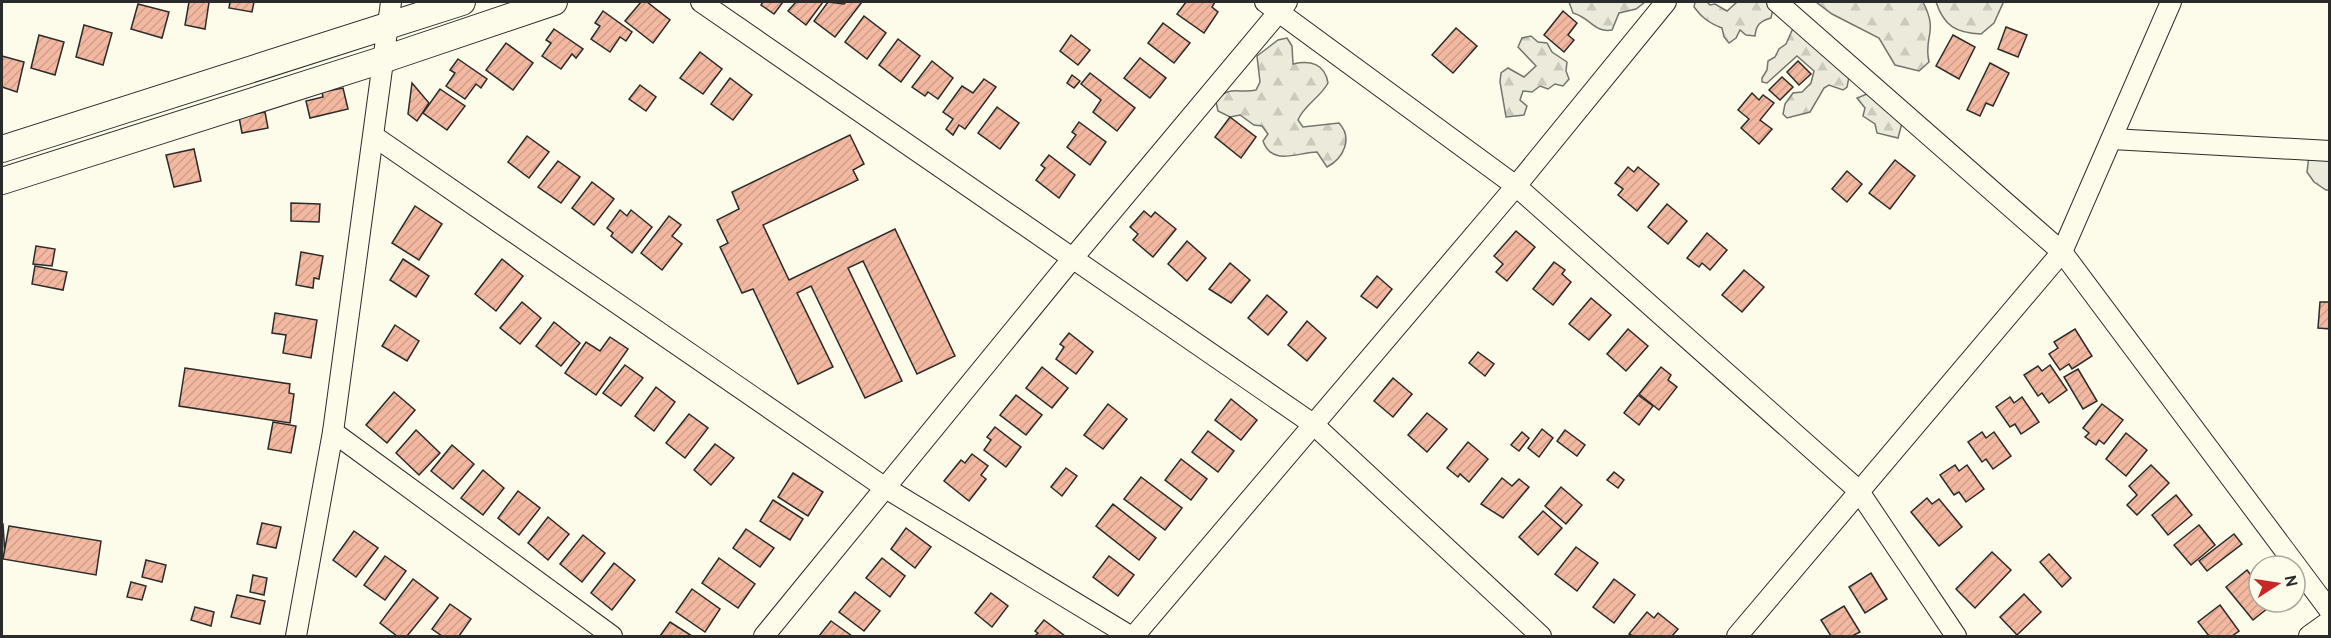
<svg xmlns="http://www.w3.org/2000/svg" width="2331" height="638" font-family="Overpass,sans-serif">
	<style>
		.forest { fill: url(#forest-firs); stroke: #74746e; stroke-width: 1.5 }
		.building { fill: url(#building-hatch); stroke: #2b2b2b; stroke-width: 1.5 }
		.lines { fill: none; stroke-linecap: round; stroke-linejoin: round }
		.minor-casing { stroke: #2b2b2b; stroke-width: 22 }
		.tertiary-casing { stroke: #2b2b2b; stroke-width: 28 }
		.minor { stroke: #fdfbea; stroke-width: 20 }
		.tertiary { stroke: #fdfbea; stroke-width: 26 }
	</style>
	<defs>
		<pattern id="forest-firs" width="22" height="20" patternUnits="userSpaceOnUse" patternTransform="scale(1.5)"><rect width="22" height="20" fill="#ecebdb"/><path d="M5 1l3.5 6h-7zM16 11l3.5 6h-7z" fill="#cbcabc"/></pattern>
		<pattern id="building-hatch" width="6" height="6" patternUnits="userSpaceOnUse" patternTransform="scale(1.5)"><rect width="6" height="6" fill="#f2b8a0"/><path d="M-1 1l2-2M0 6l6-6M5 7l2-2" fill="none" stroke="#d09e8a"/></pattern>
	</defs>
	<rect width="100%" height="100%" fill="#fdfbea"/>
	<g class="forest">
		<path d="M1569,2H1645L1636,9L1619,13L1612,30C1594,33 1591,18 1573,13Z"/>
		<path d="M1695,2H1707L1710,5L1715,4L1727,11L1737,2H1768L1773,9L1771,18C1760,21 1756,25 1755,36L1746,35L1740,30L1736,38L1729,43L1724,37L1722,28C1709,23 1702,18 1694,7Z"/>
		<path d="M1816,2H1923C1939,33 1923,36 1929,62L1919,71L1895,65L1879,38L1832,14Z"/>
		<path d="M1936,2H2003V3L1994,23L1981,34C1956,33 1944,26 1936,2Z"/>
		<path d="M1794,26L1849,77L1847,87L1843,90L1829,85L1824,88L1810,112L1787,118L1783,114L1785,104L1793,93L1802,92L1811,83L1814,71L1797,56L1767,83L1762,82V78L1767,70L1768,61L1775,57L1779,49L1786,44Z"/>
		<path d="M1531,36L1538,42L1547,43L1552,52L1567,62L1566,71L1569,79L1563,86L1555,84L1548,89L1540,86L1532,92L1523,91L1520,100L1527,106L1524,115L1506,117L1500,82L1501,73L1508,68L1524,77L1536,66L1518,47L1522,38Z"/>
		<path d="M1287,38L1292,46L1293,64C1311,60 1325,64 1328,83C1320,98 1304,105 1298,120L1303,127L1339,123C1353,138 1344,158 1327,167L1317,152C1298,152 1272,167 1263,141L1268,134L1262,126L1254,125L1240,115L1230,117L1218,111L1216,102C1228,84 1239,94 1256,90L1260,82L1257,56L1278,40Z"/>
		<path d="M1872,92L1902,123L1898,138L1877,133L1875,124L1863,116L1865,108L1857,98Z"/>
		<path d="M2329,148V190H2326L2314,182L2307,172L2309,155Z"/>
	</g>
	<g class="building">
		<path d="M189,2H209L205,29L185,25Z"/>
		<path d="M230,2H254L252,12L229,8Z"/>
		<path d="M641,2H647L670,20L653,43L625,21Z"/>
		<path d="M763,2H783L774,14L761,5Z"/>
		<path d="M796,2H823L806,25L788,11Z"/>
		<path d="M828,2L844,4L846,2H862L835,37L814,21Z"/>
		<path d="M1186,2H1215L1212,7L1218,12L1204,33L1177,14Z"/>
		<path d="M138,4L169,12L162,38L131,29Z"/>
		<path d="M603,11L632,32L626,41L620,37L610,52L591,39L600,26L595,23Z"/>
		<path d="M1563,11L1577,23L1568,35L1574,40L1564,52L1544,35Z"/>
		<path d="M864,16L886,33L867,59L845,42Z"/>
		<path d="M1163,23L1190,43L1174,63L1148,43Z"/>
		<path d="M84,25L112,33L103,65L76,57Z"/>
		<path d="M2006,27L2027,35L2018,57L1998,49Z"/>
		<path d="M1456,28L1477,46L1453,73L1432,55Z"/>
		<path d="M554,29L583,49L576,58L572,54L561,69L542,56L551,43L546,40Z"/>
		<path d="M39,35L64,42L55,75L31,68Z"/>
		<path d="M1071,35L1090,50L1078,65L1060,51Z"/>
		<path d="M1953,35L1975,47L1959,79L1936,66Z"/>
		<path d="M898,39L920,56L901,82L879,65Z"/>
		<path d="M506,43L533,63L513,90L486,70Z"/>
		<path d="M700,52L722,69L703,94L680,78Z"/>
		<path d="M2,56L24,62L17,92L2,87Z"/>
		<path d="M1140,58L1166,78L1150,98L1124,78Z"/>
		<path d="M458,59L487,79L481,88L476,84L465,99L446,86L455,73L450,70Z"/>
		<path d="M932,61L953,78L938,99L928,92L925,96L912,87Z"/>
		<path d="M1798,61L1811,74L1799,85L1787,72Z"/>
		<path d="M1990,63L2009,73L1993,106L1986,103L1980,116L1967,110Z"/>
		<path d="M1090,73L1135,108L1117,131L1093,112L1101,100L1081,84Z"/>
		<path d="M1072,75L1080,81L1074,88L1067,83Z"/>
		<path d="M1782,77L1793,87L1780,100L1769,90Z"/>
		<path d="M730,78L752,95L733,120L711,104Z"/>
		<path d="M984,79L996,87L965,129L959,125L953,135L946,129L953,119L943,112L962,86L973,93Z"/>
		<path d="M412,83L429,103L417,121L408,114Z"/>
		<path d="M640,85L656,97L646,111L629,99Z"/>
		<path d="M343,88L348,109L310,118L306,101L323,97L322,92Z"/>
		<path d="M440,89L465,106L447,130L423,113Z"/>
		<path d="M1752,93L1759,100L1763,95L1774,103L1760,120L1772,129L1759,144L1741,128L1749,119L1738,110Z"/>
		<path d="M997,107L1019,123L1000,149L978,133Z"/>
		<path d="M265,112L268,128L242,133L239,117Z"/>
		<path d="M1230,117L1256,137L1241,158L1215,137Z"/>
		<path d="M1079,122L1106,142L1090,165L1067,147L1076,135L1072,132Z"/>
		<path d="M850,135L864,164L853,170L858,180L763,225L789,280L895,229L955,356L917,374L863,261L848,268L902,381L865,398L811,286L797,293L833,367L798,384L753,289L742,293L720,247L728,243L717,220L739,209L732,192Z"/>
		<path d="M527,136L549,152L529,178L508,162Z"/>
		<path d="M194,149L201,181L174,187L166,155Z"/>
		<path d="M1049,155L1075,175L1059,198L1036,180L1045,168L1041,165Z"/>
		<path d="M1895,160L1915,176L1890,209L1869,193Z"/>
		<path d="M558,161L580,177L561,203L538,187Z"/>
		<path d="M1628,167L1634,172L1638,167L1659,184L1637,211L1618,195L1623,189L1615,183Z"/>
		<path d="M1847,171L1862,184L1847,202L1832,189Z"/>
		<path d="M592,182L614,199L594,225L572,208Z"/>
		<path d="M291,203L320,204L319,222L291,221Z"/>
		<path d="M1667,204L1687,221L1668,244L1648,227Z"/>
		<path d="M415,206L442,224L419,260L392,243Z"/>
		<path d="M620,210L627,216L631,210L652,227L632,253L611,236L613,233L607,228Z"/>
		<path d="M1144,211L1151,217L1155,212L1176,229L1153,257L1133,240L1138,234L1130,227Z"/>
		<path d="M669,216L681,225L672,236L682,244L662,270L641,253Z"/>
		<path d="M1516,231L1535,247L1507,281L1496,272L1503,264L1494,256Z"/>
		<path d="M1707,233L1727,250L1710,270L1702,263L1699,267L1687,258Z"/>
		<path d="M1187,241L1206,258L1187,281L1168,264Z"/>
		<path d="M36,246L55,249L52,266L33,264Z"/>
		<path d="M301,252L323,256L319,279L314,278L313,288L296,285Z"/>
		<path d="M403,259L429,276L416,297L390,280Z"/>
		<path d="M502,259L523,276L496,311L475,294Z"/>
		<path d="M1554,262L1565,270L1562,274L1571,282L1553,305L1533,289Z"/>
		<path d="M1230,263L1250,280L1231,303L1209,289Z"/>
		<path d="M35,266L67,272L63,290L32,284Z"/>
		<path d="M1744,270L1764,287L1742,312L1722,295Z"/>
		<path d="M1377,276L1392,289L1377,308L1361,296Z"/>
		<path d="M1267,295L1287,312L1268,335L1248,318Z"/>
		<path d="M1591,298L1611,315L1589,340L1569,324Z"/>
		<path d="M522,302L541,318L520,344L500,328Z"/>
		<path d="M2320,302H2330V329L2318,328Z"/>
		<path d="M275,313L317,320L311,358L283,353L286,335L272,333Z"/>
		<path d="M1307,321L1326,338L1307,361L1288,345Z"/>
		<path d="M554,322L580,343L561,366L536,346Z"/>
		<path d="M395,325L419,341L407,361L382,346Z"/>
		<path d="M1628,329L1648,346L1626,371L1607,354Z"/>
		<path d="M2075,329L2092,356L2072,369L2069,364L2060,370L2049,354L2058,348L2054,342Z"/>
		<path d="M1069,333L1093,352L1076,374L1056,359L1064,347L1060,344Z"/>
		<path d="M610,337L628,349L596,395L565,373L586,342L600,351Z"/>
		<path d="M1478,352L1494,364L1485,376L1469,363Z"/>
		<path d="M625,365L643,378L621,406L603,393Z"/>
		<path d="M2050,365L2067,390L2049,403L2042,393L2038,396L2024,375L2038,366L2042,371Z"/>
		<path d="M1042,367L1068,388L1052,408L1026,388Z"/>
		<path d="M1661,367L1671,375L1668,380L1677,387L1659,410L1639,394Z"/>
		<path d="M185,368L290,384L289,393L294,394L290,423L179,406Z"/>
		<path d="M2078,369L2097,401L2083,409L2064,377Z"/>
		<path d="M1393,378L1412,394L1393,417L1374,401Z"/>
		<path d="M656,387L675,402L654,431L635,416Z"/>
		<path d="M394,392L415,410L387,443L366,425Z"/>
		<path d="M1016,395L1042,415L1026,435L1000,415Z"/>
		<path d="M1638,395L1653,406L1639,425L1624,413Z"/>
		<path d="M2010,397L2014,403L2022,397L2039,422L2021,434L2015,424L2010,427L1996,407Z"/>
		<path d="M1231,399L1257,420L1241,440L1215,420Z"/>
		<path d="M1108,404L1127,419L1103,449L1084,435Z"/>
		<path d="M2102,404L2123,420L2104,444L2099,440L2096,445L2085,437L2089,433L2083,428Z"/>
		<path d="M1427,413L1447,429L1427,452L1408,435Z"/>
		<path d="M689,414L708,428L685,458L666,443Z"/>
		<path d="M273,422L296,426L291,453L268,449Z"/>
		<path d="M995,427L1021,447L1006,467L984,450L991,440L987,437Z"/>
		<path d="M1542,429L1553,438L1539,457L1528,448Z"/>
		<path d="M416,430L440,453L419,475L396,453Z"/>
		<path d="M1565,430L1585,445L1577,456L1557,441Z"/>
		<path d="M1208,431L1234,451L1218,472L1192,452Z"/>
		<path d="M1522,432L1529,438L1519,451L1511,445Z"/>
		<path d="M1982,432L1986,438L1994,432L2011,456L1993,469L1986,459L1982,462L1968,442Z"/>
		<path d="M2126,433L2147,450L2126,476L2106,459Z"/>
		<path d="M1468,442L1488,459L1469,482L1460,474L1458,477L1447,468Z"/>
		<path d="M715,444L734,458L711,485L694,470Z"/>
		<path d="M452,445L474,464L453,489L431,471Z"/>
		<path d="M972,454L988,466L981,475L986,479L969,501L944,481L961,460L965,463Z"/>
		<path d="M1181,459L1207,479L1191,500L1165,480Z"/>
		<path d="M1955,465L1959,471L1967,465L1984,489L1966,502L1959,492L1954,495L1940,475Z"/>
		<path d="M2151,465L2169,483L2137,515L2127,505L2137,495L2129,486Z"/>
		<path d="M1066,468L1077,476L1062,496L1051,487Z"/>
		<path d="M483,470L504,488L483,515L461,498Z"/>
		<path d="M1614,472L1624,480L1618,488L1607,480Z"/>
		<path d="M793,473L823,492L808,516L778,497Z"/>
		<path d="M1141,477L1182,508L1165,530L1124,499Z"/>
		<path d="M1502,478L1512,486L1519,479L1529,487L1503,518L1481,504Z"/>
		<path d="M1561,487L1582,505L1566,524L1545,506Z"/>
		<path d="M518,491L540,508L519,535L498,518Z"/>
		<path d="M2176,495L2192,515L2168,535L2152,515Z"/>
		<path d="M1927,498L1932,504L1939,499L1962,527L1939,546L1911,512Z"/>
		<path d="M773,500L803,519L790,540L760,521Z"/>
		<path d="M1113,504L1156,538L1139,560L1096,526Z"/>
		<path d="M1543,511L1562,528L1538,555L1519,537Z"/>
		<path d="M548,517L569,534L548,560L528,543Z"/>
		<path d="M262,523L281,527L276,548L257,544Z"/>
		<path d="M2,524H3L5,555H2Z"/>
		<path d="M2199,525L2215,545L2191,565L2174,545Z"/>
		<path d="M9,526L101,541L96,575L3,559Z"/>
		<path d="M906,528L931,547L915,568L891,549Z"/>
		<path d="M746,529L774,548L760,567L733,548Z"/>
		<path d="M354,531L378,548L356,577L333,560Z"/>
		<path d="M2234,534L2242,544L2207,571L2199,561Z"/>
		<path d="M583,535L605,553L582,582L560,564Z"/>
		<path d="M1576,547L1598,563L1577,591L1555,574Z"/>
		<path d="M1992,552L2011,570L1975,608L1956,589Z"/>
		<path d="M2049,554L2071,578L2062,587L2040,562Z"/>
		<path d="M385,556L406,571L385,600L364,585Z"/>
		<path d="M1109,556L1134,575L1118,596L1093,577Z"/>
		<path d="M719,558L755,584L738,608L702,583Z"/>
		<path d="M882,558L905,576L890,597L866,578Z"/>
		<path d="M146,560L166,565L162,582L142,577Z"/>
		<path d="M614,563L635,580L612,610L591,593Z"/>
		<path d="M2247,570L2259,586V602L2273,604L2253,620L2226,587Z"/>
		<path d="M1871,573L1887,599L1865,613L1849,587Z"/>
		<path d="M253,575L267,578L264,595L250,592Z"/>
		<path d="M413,579L438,598L407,636H397L380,623Z"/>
		<path d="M1614,579L1635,595L1614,623L1593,607Z"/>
		<path d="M131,582L146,586L142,600L127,597Z"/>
		<path d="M692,589L720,609L705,632L676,612Z"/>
		<path d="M855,592L880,611L864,631L839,612Z"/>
		<path d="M991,593L1008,606L992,627L975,613Z"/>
		<path d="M2024,594L2041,612L2017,635L2000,617Z"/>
		<path d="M237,595L265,601L260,624L231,617Z"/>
		<path d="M450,604L471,619L459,636H442L432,629Z"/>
		<path d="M2220,605L2239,631L2232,636H2209L2198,622Z"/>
		<path d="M1844,606L1860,632L1852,636H1831L1821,620Z"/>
		<path d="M195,607L214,612L211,626L191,620Z"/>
		<path d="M1647,612L1654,618L1658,613L1678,629L1672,636H1633L1629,634Z"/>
		<path d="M1044,620L1065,636H1035L1038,633L1035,631Z"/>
		<path d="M831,621L852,636H819Z"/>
		<path d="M670,622L692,636H660Z"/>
	</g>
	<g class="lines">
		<defs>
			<g id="minor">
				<path d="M701,2L1313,424L1541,636"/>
				<path d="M1265,2L1516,186L1858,490L1956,636"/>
				<path d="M1777,2L2062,252L2330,611"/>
				<path d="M375,137L884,487L1130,636"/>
				<path d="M2112,139L2330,151"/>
				<path d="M333,432L612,636"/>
				<path d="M296,636L333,432L391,2"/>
				<path d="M764,636L1072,259L1287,2"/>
				<path d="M1134,636L1516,186L1666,2"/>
				<path d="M1737,636L2062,252L2171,2"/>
				<path d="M2309,636L2330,621"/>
			</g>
			<g id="tertiary">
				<path d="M2,149L462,2"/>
				<path d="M2,181L385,59L554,2"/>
			</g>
		</defs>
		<use href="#minor" class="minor-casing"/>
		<use href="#tertiary" class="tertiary-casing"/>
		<use href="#minor" class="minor"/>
		<use href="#tertiary" class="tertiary"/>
	</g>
	<rect width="2331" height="638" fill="none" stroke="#2b2b2b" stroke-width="6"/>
	<g transform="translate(2277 584) rotate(78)"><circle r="28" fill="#fdfbea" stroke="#a9a89e" stroke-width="1.5"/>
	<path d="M0-4.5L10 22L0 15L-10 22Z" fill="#c62828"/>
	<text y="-9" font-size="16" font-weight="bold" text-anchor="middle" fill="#2b2b2b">N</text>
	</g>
</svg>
